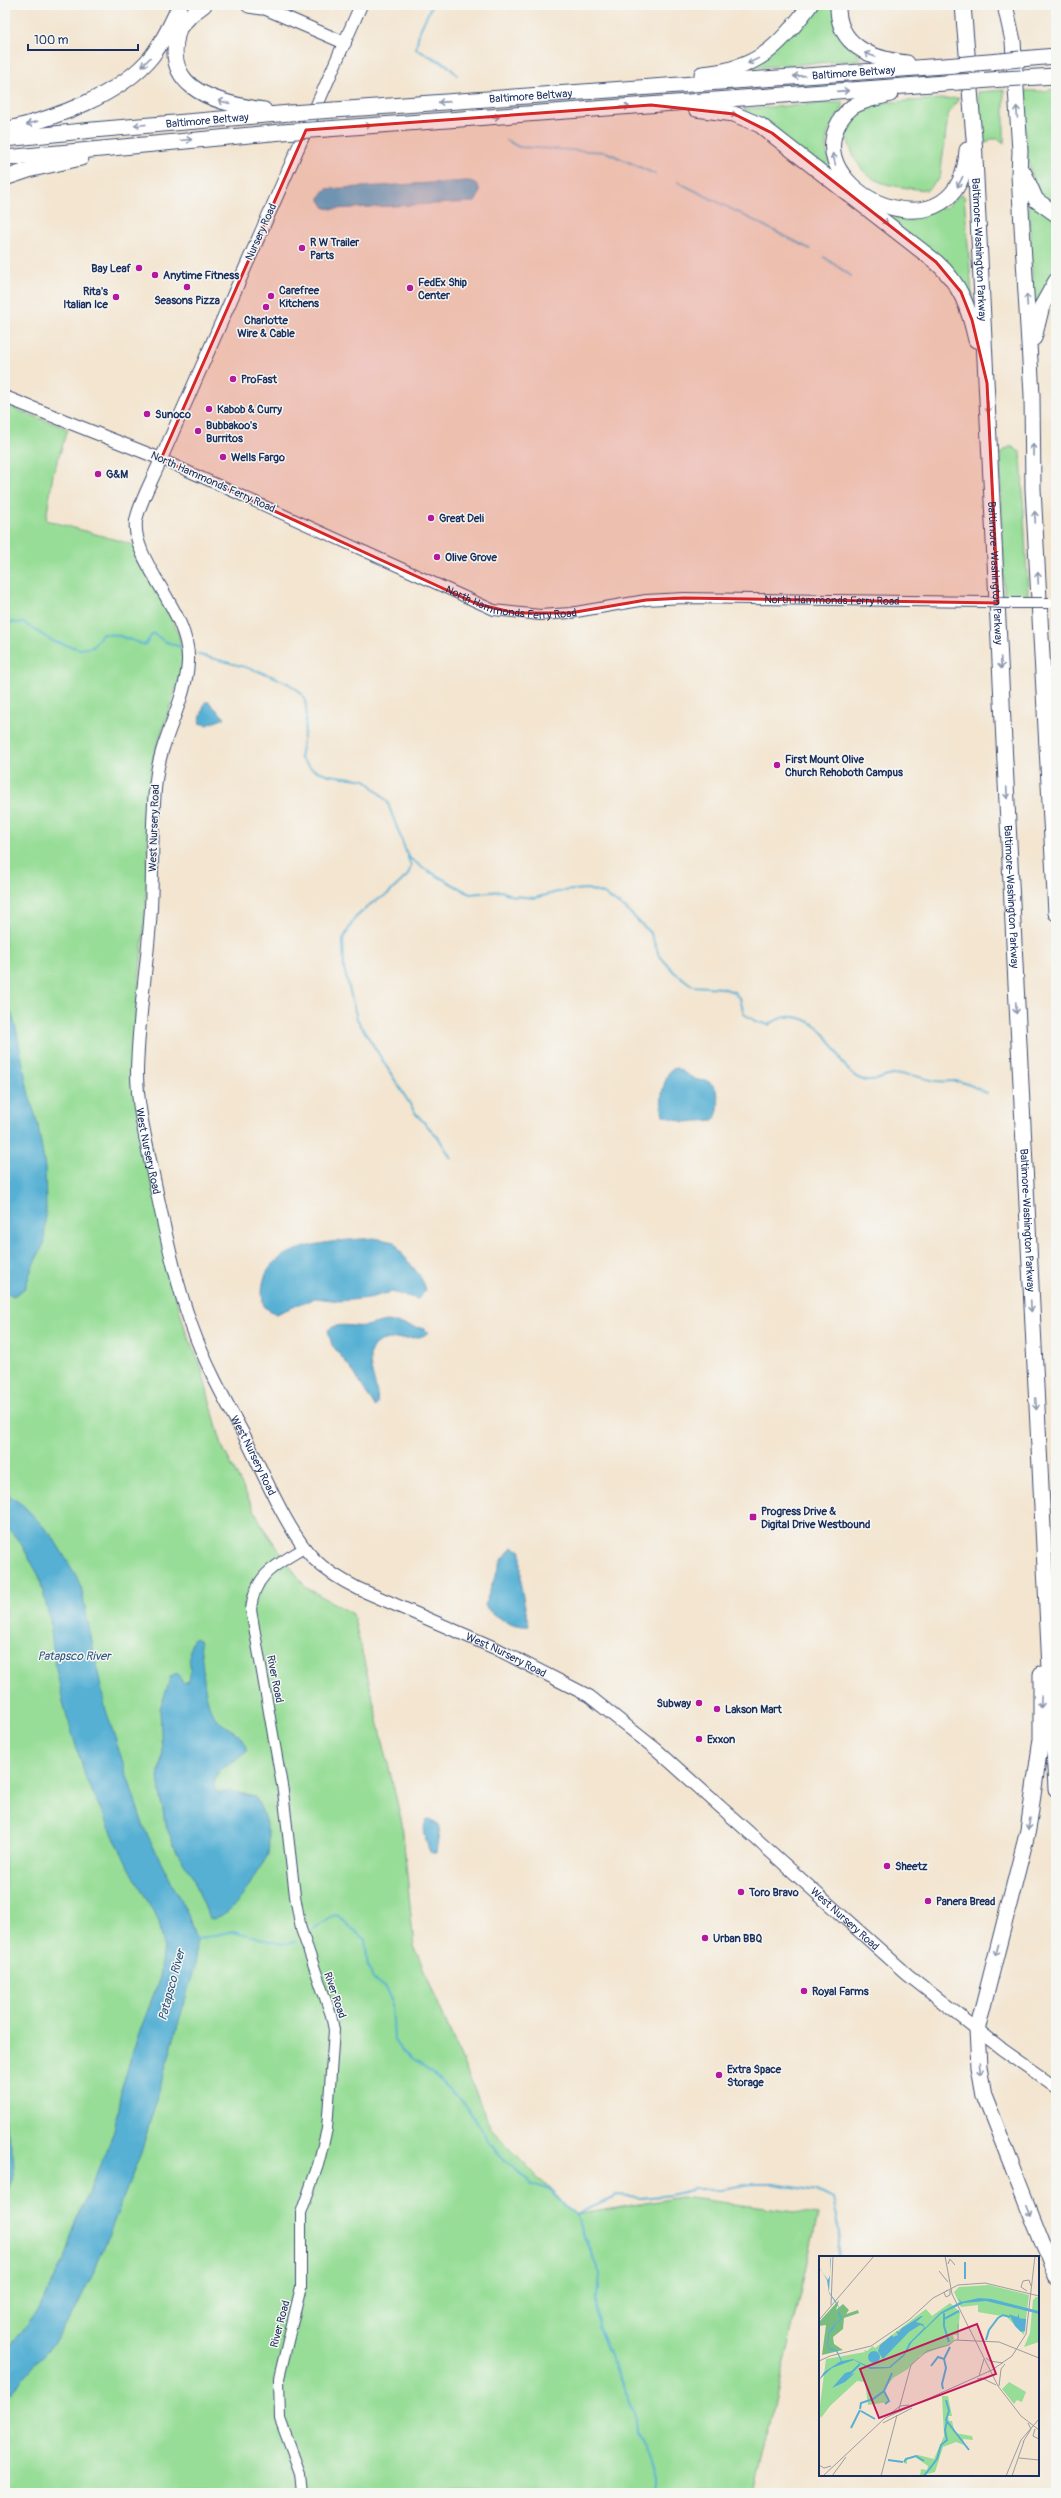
<svg xmlns="http://www.w3.org/2000/svg" width="1061" height="2498" font-family="Pangolin,sans-serif">
	<style>
		.green { fill: #97dd97; stroke: #59867a }
		.water { fill: #57b0d4; stroke: #397099 }
		.lines { fill: none; stroke-linecap: round; stroke-linejoin: round }
		.stream { stroke: #57b0d4; stroke-width: 2 }
		.tertiary-casing { stroke: #3b4a6f; stroke-width: 12 }
		.secondary-casing { stroke: #3b4a6f; stroke-width: 14 }
		.motorway-casing { stroke: #3b4a6f; stroke-width: 17 }
		.tertiary { stroke: #fff; stroke-width: 10 }
		.secondary { stroke: #fff; stroke-width: 12 }
		.motorway { stroke: #fff; stroke-width: 15 }
		.tertiary-bridge-casing { stroke: #3b4a6f; stroke-width: 12; stroke-linecap: butt }
		.motorway-bridge-casing { stroke: #3b4a6f; stroke-width: 17; stroke-linecap: butt }
		.tertiary-bridge { stroke: #fff; stroke-width: 10 }
		.motorway-bridge { stroke: #fff; stroke-width: 15 }
		.oneway { stroke: #8d97ae }
		.marked { fill: #d62828; fill-opacity: 0.2; stroke: #d62828; stroke-width: 3; stroke-linejoin: round }
		.poi-dot { fill: #b5179e; stroke: #f6f6f2; stroke-width: 1.5 }
		.labels { text-anchor: middle; dominant-baseline: central; stroke-width: 3; stroke-linejoin: round; paint-order: stroke }
		.street-label { font-size: 11px; fill: #1b2f5e; stroke: #f6f6f2 }
		.poi-label { font-size: 11px; font-weight: bold; fill: #1b2f5e; stroke: #f6f6f2; text-anchor: start }
		.water-label { font-size: 12px; font-style: italic; fill: #2d5681; stroke: #f6f6f2 }
		.inset-river { fill: none; stroke: #57b0d4; stroke-width: 2 }
		.inset-road { fill: none; stroke: #9d9ca2; stroke-width: 1 }
		.view { fill: #c2185b; fill-opacity: 0.15; stroke: #c2185b; stroke-width: 2 }
		.inset-edge { fill: none; stroke: #1b2f5e; stroke-width: 2 }
	</style>
	<rect width="100%" height="100%" fill="#f6f6f2"/>
	<filter id="ink" filterUnits="userSpaceOnUse"><feTurbulence type="fractalNoise" baseFrequency=".025" numOctaves="2"/><feDisplacementMap in="SourceGraphic" scale="8" xChannelSelector="R" yChannelSelector="G"/><feConvolveMatrix kernelMatrix="1 2 1 2 8 2 1 2 1" color-interpolation-filters="sRGB"/></filter>
	<filter id="wash" filterUnits="userSpaceOnUse"><feTurbulence type="fractalNoise" baseFrequency=".012" numOctaves="4" result="noise"/><feDisplacementMap in="SourceGraphic" scale="16" xChannelSelector="R" yChannelSelector="G"/><feGaussianBlur stdDeviation="0.9" result="paint"/><feColorMatrix in="noise" values="0 0 0 0 0 0 0 0 0 0 0 0 0 0 0 0 0 1.4 0 .05"/><feComposite in="paint" operator="in"/></filter>
	<g filter="url(#wash)">
		<rect width="100%" height="100%" fill="#f3e5d0"/>
		<g class="green">
			<path d="M813,5H832L857,55L861,58L858,60L748,68Z"/>
			<path d="M1052,89H1056V211C1023,193 1023,125 1025,91C1034,90 1043,93 1052,89Z"/>
			<path d="M1004,90V143L999,139H991L982,146L978,92Z"/>
			<path d="M959,98L948,115L940,178L927,190C876,185 858,182 845,130L854,115L874,103Z"/>
			<path d="M843,102C844,110 838,115 834,121C819,143 828,165 842,184L744,113V109Z"/>
			<path d="M851,191L879,207L945,208L961,194L964,196L973,306L958,281Z"/>
			<path d="M1028,194L1056,218V275L1036,304L1033,300Z"/>
			<path d="M5,405L68,429L53,474L46,520L134,545L179,634L183,662L181,674L156,749L150,776L146,905L134,1040L176,1297L186,1332L200,1364L222,1446L264,1529L305,1587L353,1614L402,1823L414,1946L491,2129L575,2215L681,2197L818,2215L754,2493H5Z"/>
			<path d="M1011,446L1021,453L1028,596L1004,595L1000,453Z"/>
		</g>
		<g class="water">
			<path d="M466,181C480,181 483,191 475,202L333,209L325,208L319,198L326,189Z"/>
			<path d="M205,702H209L225,718L207,725L199,723Z"/>
			<path d="M5,994L16,1028L28,1091L38,1125L45,1168L46,1207L44,1244L33,1265L25,1288L14,1296L5,1292Z"/>
			<path d="M676,1068C683,1071 688,1076 695,1079C699,1081 703,1080 707,1081C721,1087 721,1109 714,1120L684,1122L663,1115C659,1099 663,1084 670,1070Z"/>
			<path d="M374,1238L395,1242C403,1260 422,1272 426,1290L418,1299L392,1292L369,1298L341,1301L315,1298L276,1314L264,1307C249,1242 331,1242 374,1238Z"/>
			<path d="M387,1321L425,1329L428,1332C420,1344 383,1332 373,1347C362,1361 385,1399 375,1407L354,1373L332,1345L328,1330C339,1321 353,1328 365,1326C372,1325 379,1322 387,1321Z"/>
			<path d="M5,1492L25,1507L52,1536L80,1582L105,1707L144,1828L188,1915L196,1940L195,1966L141,2153L96,2267L72,2316L53,2345L5,2398V2354L40,2307L63,2263L74,2227L114,2131L121,2091L133,2050L160,1977L164,1947L159,1922L122,1854L86,1779L63,1703L54,1658L50,1620L39,1576L20,1542L5,1525Z"/>
			<path d="M512,1547L521,1551V1587L529,1626C517,1628 488,1616 485,1604L500,1563Z"/>
			<path d="M194,1638L199,1640C204,1661 202,1700 215,1717C226,1731 247,1732 246,1752C234,1764 213,1767 214,1788L220,1793L232,1791L255,1797C264,1811 271,1836 268,1854C266,1860 260,1867 257,1872C246,1891 236,1911 213,1919L209,1918L192,1875L177,1852L165,1824L158,1777L162,1756L160,1709L171,1676L177,1673L183,1683L189,1681C193,1666 185,1653 194,1638Z"/>
			<path d="M428,1819L440,1826L436,1853H432L429,1851C427,1842 420,1825 428,1819Z"/>
			<path d="M5,2128C15,2150 18,2176 5,2196Z"/>
		</g>
		<g class="lines">
			<g class="stream">
				<path d="M432,5L419,32L416,49L447,65L457,75"/>
				<path d="M506,140L519,147L606,152L655,174"/>
				<path d="M678,182L810,249"/>
				<path d="M824,257L851,276"/>
				<path d="M5,622L24,623L52,641L80,649L93,647L102,634L117,635L145,645L153,633L164,641L180,647"/>
				<path d="M196,654C220,661 295,676 304,698C310,712 302,744 300,758L312,769L329,775L366,780L387,801L408,857L423,868L470,894L501,891L513,896L535,898L561,891L587,889L604,894L626,909L651,934L659,955L674,972L693,986L722,988L734,992L740,999L744,1014L755,1021L769,1025C780,1017 787,1015 800,1018C838,1029 835,1071 863,1080C873,1084 883,1076 893,1075C907,1072 921,1078 935,1081C942,1082 949,1081 956,1081C966,1082 978,1089 987,1093"/>
				<path d="M408,858L411,866L408,875L388,894L372,903L354,919L343,940L344,968L357,1019L416,1114L438,1137L451,1158"/>
				<path d="M308,1933L332,1916L337,1915L365,1940L368,1966L373,1979L385,1988L392,2001L394,2040L401,2051L432,2073L465,2105L480,2126L487,2141L506,2161L532,2184L548,2189L575,2215L599,2272L597,2298L598,2327L634,2411L636,2434L647,2455L654,2478V2493"/>
				<path d="M194,1940L233,1931L282,1944L295,1942"/>
				<path d="M575,2215L617,2196L641,2198L671,2195L694,2189H721L752,2184H774L817,2191L833,2199L840,2230L838,2257"/>
			</g>
		</g>
	</g>
	<g filter="url(#ink)">
		<g class="lines">
			<defs>
				<g id="tertiary">
					<path id="s1" d="M161,459L494,610L540,615L570,613L646,600L684,598L985,602"/>
					<path d="M1005,603H1029"/>
					<path d="M302,2493L300,2473L280,2419L279,2378L301,2287V2213L318,2165L327,2129L334,2030L331,2015L301,1929L295,1896L283,1791L251,1610C254,1574 276,1565 304,1548"/>
				</g>
				<g id="secondary">
					<path d="M257,5L345,43"/>
					<path id="s2" d="M361,5L161,459C154,477 139,503 136,521C131,562 191,612 188,662C186,702 160,739 156,780C151,822 153,865 151,908C148,962 138,1017 137,1072C137,1106 146,1140 153,1174C164,1226 174,1277 192,1327C206,1366 226,1402 245,1437C263,1472 288,1533 314,1559C327,1572 343,1581 359,1589L495,1648L589,1696L657,1750L908,1975L1002,2049L1056,2087"/>
					<path d="M5,397L161,459"/>
				</g>
				<g id="motorway">
					<path d="M249,5L262,7"/>
					<path d="M838,5C837,46 872,59 907,63"/>
					<path id="s3" d="M963,5L974,138L1056,1789"/>
					<path d="M1005,5L1013,41L1020,151L1019,175L1032,395L1033,489L1056,913"/>
					<path d="M183,18C154,86 209,102 264,110"/>
					<path d="M179,28L192,14L204,5"/>
					<path d="M1020,59L1056,56"/>
					<path d="M976,63L1001,61"/>
					<path d="M702,74C756,70 779,47 810,5"/>
					<path d="M1021,78L1056,76"/>
					<path d="M977,81L1003,79"/>
					<path d="M890,94C877,98 863,100 852,107C843,114 837,124 834,135C817,200 961,258 967,150"/>
					<path d="M696,109L734,114L760,125L936,262C961,284 969,309 976,340"/>
					<path id="s4" d="M334,110L957,65"/>
					<path d="M326,129L958,82"/>
					<path d="M5,130C53,119 121,95 152,56C164,40 172,23 180,5"/>
					<path id="s5" d="M5,139L93,130L290,113"/>
					<path d="M5,158L282,132"/>
					<path d="M1024,173L1036,200L1056,214"/>
					<path d="M5,178L32,169L81,158"/>
					<path d="M1034,338L1042,306L1056,281"/>
					<path d="M1041,1674V1739L1028,1830L977,2030L979,2067L984,2095L1056,2277"/>
				</g>
			</defs>
			<use href="#tertiary" class="tertiary-casing"/>
			<use href="#secondary" class="secondary-casing"/>
			<use href="#motorway" class="motorway-casing"/>
			<use href="#tertiary" class="tertiary"/>
			<use href="#secondary" class="secondary"/>
			<use href="#motorway" class="motorway"/>
			<defs>
				<g id="tertiary-bridge">
					<path d="M985,602L1005,603"/>
					<path d="M1029,603H1049"/>
				</g>
				<g id="motorway-bridge">
					<path d="M1001,61L1020,59"/>
					<path d="M957,65L976,63"/>
					<path d="M1003,79L1021,78"/>
					<path d="M958,82L977,81"/>
					<path d="M290,113L334,110"/>
					<path d="M282,132L326,129"/>
				</g>
			</defs>
			<use href="#tertiary-bridge" class="tertiary-bridge-casing"/>
			<use href="#motorway-bridge" class="motorway-bridge-casing"/>
			<use href="#tertiary-bridge" class="tertiary-bridge"/>
			<use href="#motorway-bridge" class="motorway-bridge"/>
		</g>
		<defs><path id="oneway-shaft" d="M-6 0H5M1.5-3L5.5 0L1.5 3" fill="none" stroke-width="1.6" stroke-linecap="round" stroke-linejoin="round"/></defs>
		<g class="oneway">
			<use href="#oneway-shaft" transform="translate(870 55) rotate(-160)"/>
			<use href="#oneway-shaft" transform="translate(753 61) rotate(154)"/>
			<use href="#oneway-shaft" transform="translate(146 62) rotate(134)"/>
			<use href="#oneway-shaft" transform="translate(799 76) rotate(176)"/>
			<use href="#oneway-shaft" transform="translate(843 91) rotate(-4)"/>
			<use href="#oneway-shaft" transform="translate(224 102) rotate(-165)"/>
			<use href="#oneway-shaft" transform="translate(444 102) rotate(176)"/>
			<use href="#oneway-shaft" transform="translate(624 107) rotate(-4)"/>
			<use href="#oneway-shaft" transform="translate(1017 112) rotate(-94)"/>
			<use href="#oneway-shaft" transform="translate(731 114) rotate(14)"/>
			<use href="#oneway-shaft" transform="translate(494 117) rotate(-4)"/>
			<use href="#oneway-shaft" transform="translate(32 123) rotate(162)"/>
			<use href="#oneway-shaft" transform="translate(140 125) rotate(175)"/>
			<use href="#oneway-shaft" transform="translate(365 126) rotate(-4)"/>
			<use href="#oneway-shaft" transform="translate(186 140) rotate(-5)"/>
			<use href="#oneway-shaft" transform="translate(834 159) rotate(-104)"/>
			<use href="#oneway-shaft" transform="translate(960 182) rotate(117)"/>
			<use href="#oneway-shaft" transform="translate(883 220) rotate(38)"/>
			<use href="#oneway-shaft" transform="translate(1027 300) rotate(-93)"/>
			<use href="#oneway-shaft" transform="translate(988 407) rotate(87)"/>
			<use href="#oneway-shaft" transform="translate(1033 450) rotate(-91)"/>
			<use href="#oneway-shaft" transform="translate(1035 517) rotate(-93)"/>
			<use href="#oneway-shaft" transform="translate(1038 578) rotate(-93)"/>
			<use href="#oneway-shaft" transform="translate(1001 663) rotate(87)"/>
			<use href="#oneway-shaft" transform="translate(1007 793) rotate(87)"/>
			<use href="#oneway-shaft" transform="translate(1016 1008) rotate(88)"/>
			<use href="#oneway-shaft" transform="translate(1031 1306) rotate(87)"/>
			<use href="#oneway-shaft" transform="translate(1036 1404) rotate(87)"/>
			<use href="#oneway-shaft" transform="translate(1041 1702) rotate(90)"/>
			<use href="#oneway-shaft" transform="translate(1029 1824) rotate(99)"/>
			<use href="#oneway-shaft" transform="translate(997 1950) rotate(105)"/>
			<use href="#oneway-shaft" transform="translate(980 2068) rotate(83)"/>
			<use href="#oneway-shaft" transform="translate(1029 2210) rotate(68)"/>
		</g>
	</g>
	<path class="marked" d="M651,105L734,114L772,133L936,262L961,292L972,320L987,383L998,603L684,598L646,600L570,613H515L477,604L161,459L306,130Z"/>
	<g class="poi-dot">
		<circle cx="302" cy="248" r="4"/>
		<circle cx="139" cy="268" r="4"/>
		<circle cx="155" cy="275" r="4"/>
		<circle cx="187" cy="287" r="4"/>
		<circle cx="410" cy="288" r="4"/>
		<circle cx="271" cy="296" r="4"/>
		<circle cx="116" cy="297" r="4"/>
		<circle cx="266" cy="307" r="4"/>
		<circle cx="233" cy="379" r="4"/>
		<circle cx="209" cy="409" r="4"/>
		<circle cx="147" cy="414" r="4"/>
		<circle cx="198" cy="431" r="4"/>
		<circle cx="223" cy="457" r="4"/>
		<circle cx="98" cy="474" r="4"/>
		<circle cx="431" cy="518" r="4"/>
		<circle cx="437" cy="557" r="4"/>
		<circle cx="777" cy="765" r="4"/>
		<rect x="749" y="1513" width="8" height="8" rx="2"/>
		<circle cx="699" cy="1703" r="4"/>
		<circle cx="717" cy="1709" r="4"/>
		<circle cx="699" cy="1739" r="4"/>
		<circle cx="887" cy="1866" r="4"/>
		<circle cx="741" cy="1892" r="4"/>
		<circle cx="928" cy="1901" r="4"/>
		<circle cx="705" cy="1938" r="4"/>
		<circle cx="804" cy="1991" r="4"/>
		<circle cx="719" cy="2075" r="4"/>
	</g>
	<g class="labels">
		<g class="street-label">
			<text stroke="none"><textPath href="#s4" startOffset="521">Baltimore Beltway</textPath></text>
			<text stroke="none"><textPath href="#s4" startOffset="197">Baltimore Beltway</textPath></text>
			<text stroke="none"><textPath href="#s5" startOffset="203">Baltimore Beltway</textPath></text>
			<text transform="translate(261 232) rotate(-66)">Nursery Road</text>
			<text stroke="none"><textPath href="#s3" startOffset="245">Baltimore-Washington Parkway</textPath></text>
			<text transform="translate(213 482) rotate(24)">North Hammonds Ferry Road</text>
			<text stroke="none"><textPath href="#s3" startOffset="569">Baltimore-Washington Parkway</textPath></text>
			<text stroke="none"><textPath href="#s1" startOffset="381">North Hammonds Ferry Road</textPath></text>
			<text stroke="none"><textPath href="#s1" startOffset="705">North Hammonds Ferry Road</textPath></text>
			<text transform="translate(154 828) rotate(-88)">West Nursery Road</text>
			<text stroke="none"><textPath href="#s3" startOffset="893">Baltimore-Washington Parkway</textPath></text>
			<text stroke="none"><textPath href="#s2" startOffset="1211">West Nursery Road</textPath></text>
			<text stroke="none"><textPath href="#s3" startOffset="1217">Baltimore-Washington Parkway</textPath></text>
			<text stroke="none"><textPath href="#s2" startOffset="1535">West Nursery Road</textPath></text>
			<text stroke="none"><textPath href="#s2" startOffset="1871">West Nursery Road</textPath></text>
			<text transform="translate(275 1679) rotate(79)">River Road</text>
			<text stroke="none"><textPath href="#s2" startOffset="2303">West Nursery Road</textPath></text>
			<text transform="translate(335 1995) rotate(71)">River Road</text>
			<text transform="translate(280 2324) rotate(-75)">River Road</text>
		</g>
		<g class="poi-label">
			<text x="310" y="242">R W Trailer<tspan x="310" dy="13">Parts</tspan></text>
			<text x="131" y="268" text-anchor="end">Bay Leaf</text>
			<text x="163" y="275">Anytime Fitness</text>
			<text x="418" y="282">FedEx Ship<tspan x="418" dy="13">Center</tspan></text>
			<text x="279" y="290">Carefree<tspan x="279" dy="13">Kitchens</tspan></text>
			<text x="108" y="291" text-anchor="end">Rita's<tspan x="108" dy="13">Italian Ice</tspan></text>
			<text x="187" y="300" text-anchor="middle">Seasons Pizza</text>
			<text x="266" y="320" text-anchor="middle">Charlotte<tspan x="266" dy="13">Wire &amp; Cable</tspan></text>
			<text x="241" y="379">ProFast</text>
			<text x="217" y="409">Kabob &amp; Curry</text>
			<text x="155" y="414">Sunoco</text>
			<text x="206" y="425">Bubbakoo's<tspan x="206" dy="13">Burritos</tspan></text>
			<text x="231" y="457">Wells Fargo</text>
			<text x="106" y="474">G&amp;M</text>
			<text x="439" y="518">Great Deli</text>
			<text x="445" y="557">Olive Grove</text>
			<text x="785" y="759">First Mount Olive<tspan x="785" dy="13">Church Rehoboth Campus</tspan></text>
			<text x="761" y="1511">Progress Drive &amp;<tspan x="761" dy="13">Digital Drive Westbound</tspan></text>
			<text x="691" y="1703" text-anchor="end">Subway</text>
			<text x="725" y="1709">Lakson Mart</text>
			<text x="707" y="1739">Exxon</text>
			<text x="895" y="1866">Sheetz</text>
			<text x="749" y="1892">Toro Bravo</text>
			<text x="936" y="1901">Panera Bread</text>
			<text x="713" y="1938">Urban BBQ</text>
			<text x="812" y="1991">Royal Farms</text>
			<text x="727" y="2069">Extra Space<tspan x="727" dy="13">Storage</tspan></text>
		</g>
		<g class="water-label">
			<text x="74" y="1656">Patapsco River</text>
			<text transform="translate(172 1985) rotate(-75)">Patapsco River</text>
		</g>
	</g>
	<g transform="translate(819 2256)">
		<rect width="220" height="220" fill="#f3e5d0"/>
		<path d="M170,29L210,39L205,79L188,61L159,56V49L142,51L135,36L140,31ZM217,41H220V86L205,91L211,77L214,44ZM131,47L141,56L139,79H134L135,84L131,88L102,99L89,113L74,122L65,134L69,146L49,149L46,126L38,125L11,150L2,162L0,157L7,103L46,96L45,94L48,95L54,90L56,92L107,53L113,60ZM190,126L207,136L203,146L198,144L195,148L183,133ZM123,140H129L133,160H129L130,165H133L136,177L153,180L154,184L144,183L145,189L137,186L124,191L116,216L101,220L102,213L108,214L109,210L96,201L88,203V208L85,207L86,202L99,199L115,203L125,180Z" fill="#97dd97"/>
		<path d="M20,44L17,54L24,48L30,54L27,58L39,54L40,57L25,62L24,73L14,81L15,88L24,94L3,99L7,69L0,70V66Z" fill="#79bc80"/>
		<path d="M0,0L1,3L0,12L9,24L11,19V4L12,0L10,36L16,44L20,51V53L18,56L19,57L20,56L21,57L23,64L16,68V70L14,74L10,77L9,91L18,94L23,105L34,103L51,111H70L85,98L90,87L105,72L104,70L101,69L90,76L64,103L59,95L61,89L73,79L74,81L79,79L77,75L80,76L83,72L102,60H104L97,66L104,68L106,72L122,56L141,46L140,42L147,34V29V34L140,42L142,46L160,42L173,43L220,55V58L167,45L145,47L122,58L93,86L85,100L71,112L51,113L35,104L13,112L0,124L5,116L22,105L17,95L11,94L8,90L9,77L16,67L22,63L18,56L20,52L10,37L8,24L0,11ZM190,58L198,61L200,58V62L207,63L206,75L202,76L196,70ZM49 101a6 6 0 1 1 12 0a6 6 0 1 1-12 0ZM33,115L30,120L33,118L36,117L26,126L13,132L26,117Z" fill="#57b0d4"/>
		<path class="inset-river" d="M146,23V6M125,57V70L130,86M125,63L140,55M167,84L170,74L179,62L184,59L191,61M112,110L119,101L125,103M30,119L41,108M124,133L123,128L127,112L125,103L131,91M65,135L70,145L66,148M127,144L130,155L127,164L150,194M41,153L42,147L54,143L65,135L73,117M42,155L56,163M32,172L41,154M69,204L84,206M85,206L87,203L97,200L105,205M105,220L118,203L122,189L128,184L126,174L128,165"/>
		<path class="inset-road" d="M126,0L133,38L179,130L202,160L220,174M129,8L131,3L136,9M120,15L129,26M128,34L125,37L127,41L131,39V34M208,35L202,31L204,25L210,24L212,30M12,49L14,0M0,64L55,0M139,84V68M167,102L171,105L184,107M0,105L11,100L52,90L90,64L114,42L139,29L166,27L220,40M160,120L165,103M158,123L163,122L177,129M180,130L182,113L186,108M80,153L92,109L108,95L130,89L136,84L180,86L220,102M71,158L81,150L90,149M0,159V176M64,167L93,152M216,173L214,180L220,183M204,186L212,173L209,167M200,202L220,204M0,209L5,212L12,210M4,220L66,162L173,114L193,100L207,78L216,0M13,220L27,201M62,220L78,159M187,220L202,184L220,163M193,220L205,185"/>
		<path class="view" d="M158,68L177,118L60,162L41,113Z"/>
		<rect width="220" height="220" class="inset-edge"/>
	</g>
	<rect width="1061" height="2498" fill="none" stroke="#f6f6f2" stroke-width="20"/>
	<path d="M28 44v6h110v-6" fill="none" stroke="#1b2f5e" stroke-width="2"/>
	<text x="34" y="44" font-size="12" fill="#1b2f5e" stroke="#f6f6f2" stroke-width="3" paint-order="stroke">100 m</text>
</svg>
